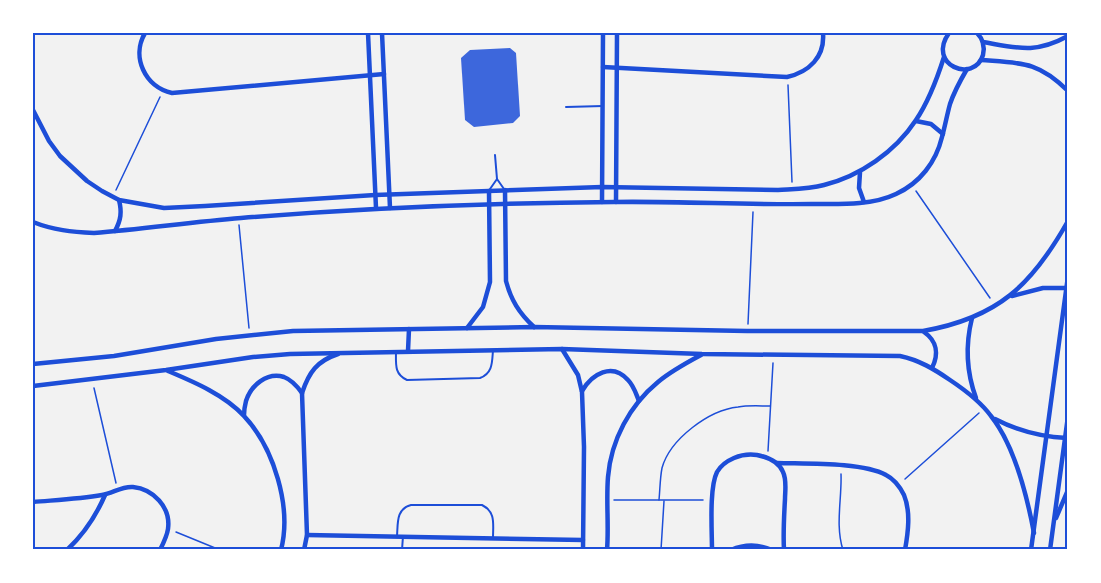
<svg xmlns="http://www.w3.org/2000/svg" width="1101" height="583" font-family="'Libre Baskerville',serif">
	<style>
		.building { fill: #3d67dc }
		.lines { fill: none; stroke-linecap: round; stroke-linejoin: round }
		.path { stroke: #1d4ed8; stroke-width: 1.5 }
		.service { stroke: #1d4ed8; stroke-width: 2 }
		.minor { stroke: #1d4ed8; stroke-width: 4.5 }
		.neatline { fill: none; stroke: #1d4ed8; stroke-width: 2 }
	</style>
	<rect width="100%" height="100%" fill="#f2f2f2"/>
	<path class="building" d="M510,48L516,53L520,116L513,123L474,127L465,120L461,58L470,50Z"/>
	<g class="lines">
		<g class="path">
			<path d="M788,85L792,182"/>
			<path d="M116,190L160,97"/>
			<path d="M916,191L990,298"/>
			<path d="M239,225L249,328"/>
			<path d="M748,324L753,212"/>
			<path d="M94,388L116,483"/>
			<path d="M768,451L773,363"/>
			<path d="M841,474C842,499 835,525 843,550"/>
			<path d="M905,479L979,413"/>
			<path d="M614,500H703"/>
			<path d="M659,500C660,490 660,478 662,468C670,439 709,410 738,407C748,405 760,406 770,406"/>
			<path d="M176,532L220,550"/>
			<path d="M661,550L664,501"/>
		</g>
		<g class="service">
			<path d="M566,107L603,106"/>
			<path d="M495,155L497,179L504,189"/>
			<path d="M490,189L497,179"/>
			<path d="M396,351C396,364 394,374 407,380L480,378C493,373 492,362 493,350"/>
			<path d="M397,536C398,523 396,509 411,505H482C496,512 493,524 493,538"/>
			<path d="M402,550L403,536"/>
		</g>
		<g class="minor">
			<path d="M145,33C131,57 145,87 172,93L384,74"/>
			<path d="M368,33L376,208"/>
			<path d="M382,33L390,208"/>
			<path d="M949,33C926,65 974,84 983,55C985,46 983,39 977,33"/>
			<path d="M983,42C1018,48 1035,54 1068,36"/>
			<path d="M981,60C1021,63 1038,61 1068,91"/>
			<path d="M603,67L787,77C809,72 825,57 823,33"/>
			<path d="M33,110L49,141L60,156L87,181L102,191L119,200L164,208L205,206L375,195L602,187L778,190C793,189 809,189 824,185C860,176 895,152 916,120C929,101 937,79 944,57"/>
			<path d="M916,121L931,124L943,134"/>
			<path d="M860,172L859,188L864,202"/>
			<path d="M505,190L506,281C511,300 519,313 534,327"/>
			<path d="M602,202L603,33"/>
			<path d="M616,202L617,33"/>
			<path d="M33,222C53,230 72,232 94,233C143,229 192,222 241,218C365,208 490,203 614,202C680,201 745,205 811,204C838,204 871,206 896,194C920,183 936,162 942,137C945,126 947,115 950,104C954,92 960,81 967,69"/>
			<path d="M115,231C121,220 122,212 119,200"/>
			<path d="M1012,296L1043,288H1068"/>
			<path d="M972,318C965,346 966,371 976,398"/>
			<path d="M467,328L483,307L490,282L489,191"/>
			<path d="M924,332C937,341 939,354 932,368"/>
			<path d="M562,349L578,375L582,392L584,447L583,550"/>
			<path d="M408,351L409,329"/>
			<path d="M33,364L114,356L216,339L293,331L534,327L747,331H923C998,318 1032,285 1068,221"/>
			<path d="M168,371C194,382 225,395 244,416C274,448 292,507 281,550"/>
			<path d="M33,386L166,370L253,357L290,354L562,349L702,354L900,356C919,360 934,369 950,380C965,390 980,401 991,416C1015,446 1027,496 1034,533"/>
			<path d="M582,391C592,374 612,362 628,380C634,386 636,394 639,401"/>
			<path d="M244,415C244,410 245,405 246,401C251,385 267,372 284,377C292,380 297,386 302,393"/>
			<path d="M995,419C1018,431 1041,437 1067,438"/>
			<path d="M777,463C805,464 862,462 886,475C894,479 900,487 904,495C911,512 908,533 905,550"/>
			<path d="M33,502C56,500 79,499 102,495C113,493 122,486 133,487C153,489 171,507 168,529C167,536 163,544 160,550"/>
			<path d="M1056,518L1068,490"/>
			<path d="M307,535L583,540"/>
			<path d="M67,550C84,534 96,516 105,495"/>
			<path d="M304,550L307,535L302,393C309,372 317,361 338,354"/>
			<path d="M607,550C609,526 606,501 608,477C611,440 630,405 658,382C671,371 686,363 701,355"/>
			<path d="M712,550C712,531 709,488 717,472C721,465 727,461 734,458C741,455 750,454 757,455C767,457 779,462 783,472C787,480 785,491 785,499C784,516 783,533 784,550"/>
			<path d="M731,550C745,544 758,544 772,550"/>
			<path d="M1031,550L1068,276"/>
			<path d="M1050,550L1068,416"/>
		</g>
	</g>
	<rect width="1101" height="583" fill="none" stroke="#ffffff" stroke-width="69"/>
	<rect x="34" y="34" width="1032" height="514" class="neatline"/>
</svg>
